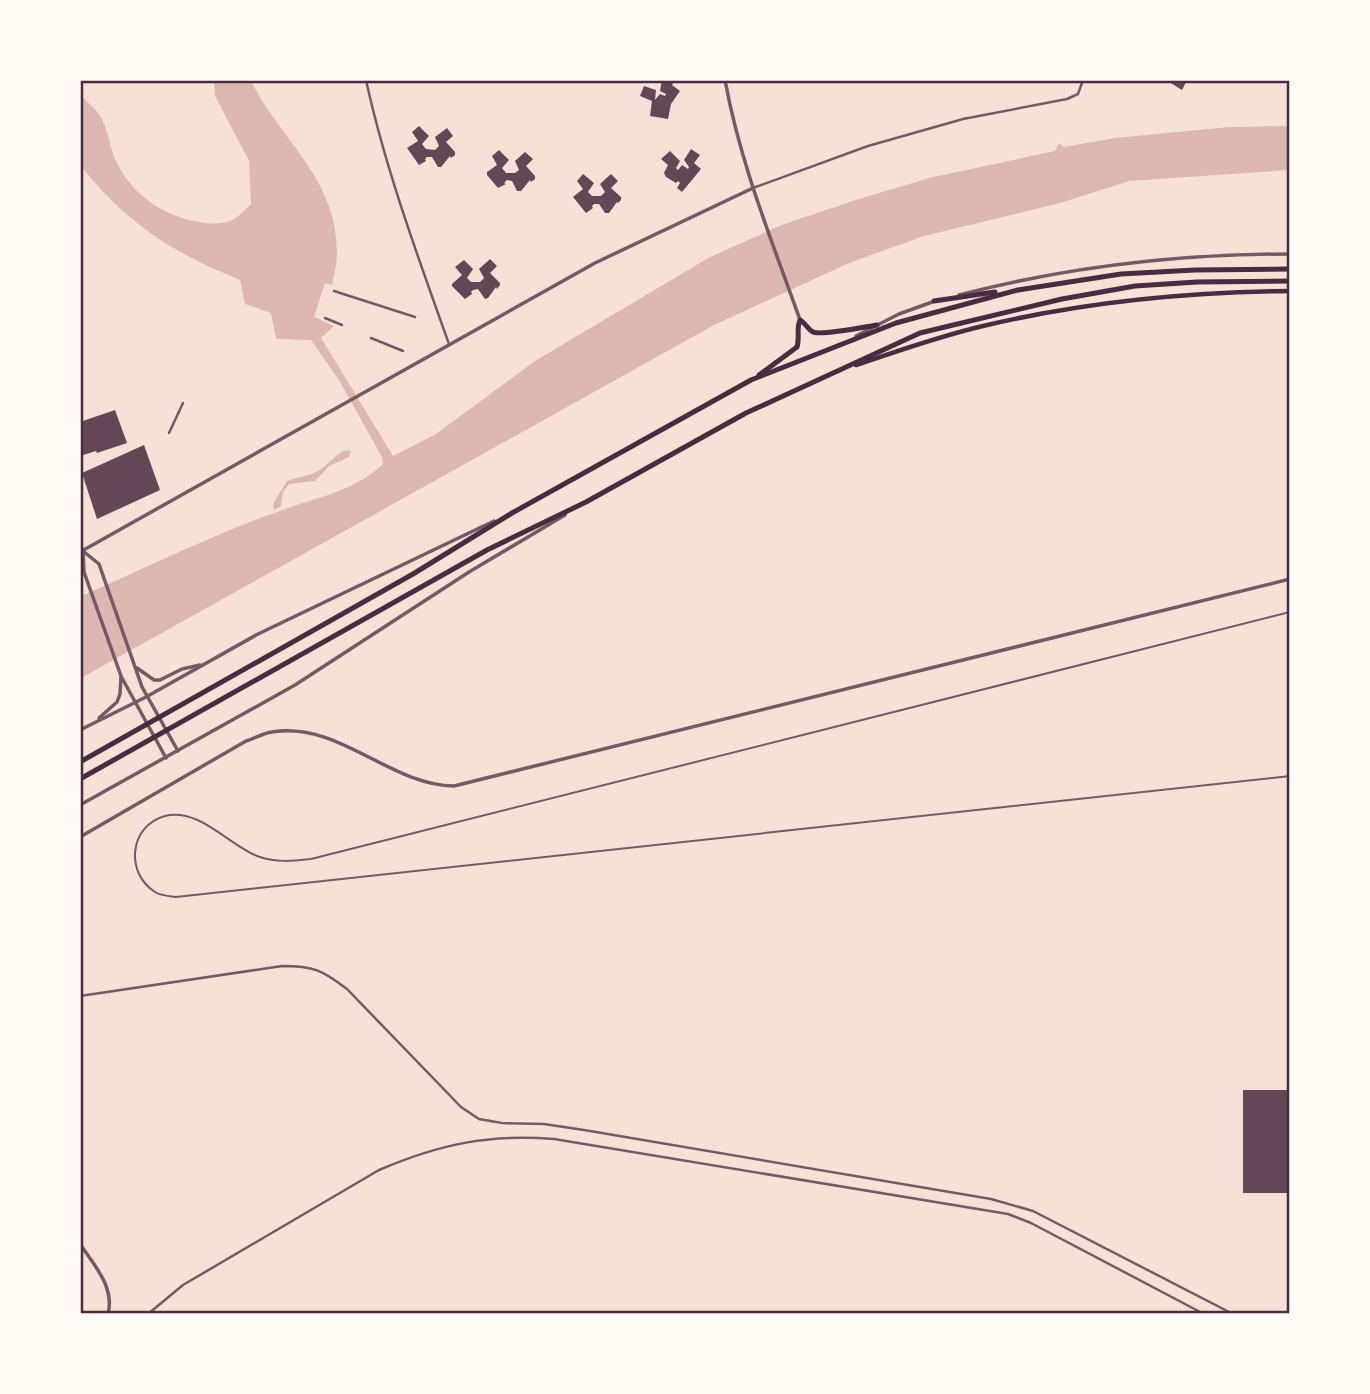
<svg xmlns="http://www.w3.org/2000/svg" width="1370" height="1394" font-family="Raleway,sans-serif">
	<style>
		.water { fill: #dcb8b0 }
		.building { fill: #644757 }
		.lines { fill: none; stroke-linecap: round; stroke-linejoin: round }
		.service { stroke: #755966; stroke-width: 2 }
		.pedestrian { stroke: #755966; stroke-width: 2.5 }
		.minor { stroke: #755966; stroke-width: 2.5 }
		.tertiary { stroke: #755966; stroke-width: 3.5 }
		.secondary { stroke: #4a2c40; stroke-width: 4.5 }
		.trunk { stroke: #4a2c40; stroke-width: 5 }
		.neatline { fill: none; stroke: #4a2c40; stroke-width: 2.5 }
	</style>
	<rect width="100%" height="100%" fill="#f7e1d7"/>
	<g class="water">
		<path d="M214,81H251C281,141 337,178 337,253C337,264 334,275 332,285L325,283L314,317L334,326L321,338L393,456L436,434L535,361L710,257L784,224L856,200L929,178L1055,151L1059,143L1064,147L1115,138L1229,127L1289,126V170L1129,181L1060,203L924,236L849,263L714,325L81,678V596C146,568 210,536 277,512C313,498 354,492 383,464L382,457L339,380L311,340L276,339L271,313L245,304L240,280C173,253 125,222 81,166L80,95C87,102 98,110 102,119C109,133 110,151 118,165C135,197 164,216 199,222C224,226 234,223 251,204L249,161L215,96Z"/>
		<path d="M346,450L351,451L349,457L329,466L315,481L289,484L283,492L281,506L274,510L273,504L287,481C298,477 310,476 320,470C329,464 336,453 346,450Z"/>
	</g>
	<g class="building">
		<path d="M662,80H675L672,85L680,91L671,104L668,119L650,116L652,101L640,96L644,86L656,90L655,100L660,94L665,96L666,94L660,91Z"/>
		<path d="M1166,80H1187L1182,90Z"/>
		<path d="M419,126L429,136L422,144L426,149L435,150L439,146L435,137L447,128L453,136L446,142L455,152V155L451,158L450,156L441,167H438L432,157H427L425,159L426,161L419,165L407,148L418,141L412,132Z"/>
		<path d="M691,149L700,155L694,163L701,169L682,192L677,188L680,183L678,181L676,183L666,177L664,173L668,165L661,159L670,151L680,161L676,168L678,170L682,165L688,169L689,167L684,160Z"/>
		<path d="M499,150L509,160L502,168L506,173H515L519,170L515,161L525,152L533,159L526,166L535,176V179L531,182L530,180L521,191H517L512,181L507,180L504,183L506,184L498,188L487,175V172L497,165L492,156Z"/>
		<path d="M583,174L594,183L588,192L592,196H601L605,192L600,184L611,174L618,181L611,188L621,197V200L618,203L617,202L609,213H605L599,204H594L592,206L593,208L586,213L573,197L583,189L577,181Z"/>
		<path d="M490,259L497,266L490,273L500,283V285L497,289L496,287L488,298L485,299L478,289L473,290L471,292L472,294L465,299L452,286V284L462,275L455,267L464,260L473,269L467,278L471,282H480L484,278L479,269Z"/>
		<path d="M115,410L127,443L97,453L96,451L80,456V422Z"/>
		<path d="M144,445L160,490L97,519L82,473Z"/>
		<rect x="1243" y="1090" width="47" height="103"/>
	</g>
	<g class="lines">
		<path class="service" d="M1290,612L311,859C293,861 275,863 257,856C229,845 198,807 165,816C129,826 125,873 155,892C161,896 169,896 176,897L1290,776"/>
		<g class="pedestrian">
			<path d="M334,291L415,317"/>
			<path d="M325,318L342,325"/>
			<path d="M371,338L403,351"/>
			<path d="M169,433L183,403"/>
		</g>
		<g class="minor">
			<path d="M366,80C386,171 418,257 449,344"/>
			<path d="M753,188L868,146L963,119L1067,99L1078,94L1083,80"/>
			<path d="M80,996L282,966C314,966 322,970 347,989L461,1107L479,1119L502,1123L544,1124L584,1130L991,1199L1033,1211L1233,1314"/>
			<path d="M148,1314L183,1285L379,1170C440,1144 488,1134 554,1139L1008,1214L1031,1223L1204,1314"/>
		</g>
		<g class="tertiary">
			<path d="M725,80C740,163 772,241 800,320"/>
			<path d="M959,295C1067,267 1178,254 1290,254"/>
			<path d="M856,336L899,314L935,301"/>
			<path d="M80,544L83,551"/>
			<path d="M80,552L595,263L753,188"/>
			<path d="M137,668L154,680H160L182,669L200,665"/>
			<path d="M122,678L166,758"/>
			<path d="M99,718L117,702L120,694L121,676L84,572L83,551L99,564L142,687L178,751"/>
			<path d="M80,730L146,697L258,634L494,521"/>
			<path d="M80,805L295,685L469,572L565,515"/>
			<path d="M80,837L246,741C255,738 264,733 272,732C339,721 389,785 454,786L1290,579"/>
			<path d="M80,1244C94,1265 115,1287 108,1314"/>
		</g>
		<path class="secondary" d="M856,365C898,351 940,336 983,326C1084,302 1186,292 1290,291"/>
		<g class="trunk">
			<path d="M934,301L995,292"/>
			<path d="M759,375L797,347C800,338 796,328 800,320C806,323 807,329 813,332C821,336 864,327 877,325"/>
			<path d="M80,762L413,574L512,513L751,380L896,323L1018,290L1121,274L1195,270L1290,269"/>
			<path d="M80,779L487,550L586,502L746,413L920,333L1062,299L1135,286L1197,282L1290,281"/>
		</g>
	</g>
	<rect width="1370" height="1394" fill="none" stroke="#fffaf5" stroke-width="164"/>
	<rect x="82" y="82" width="1206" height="1230" class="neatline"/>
</svg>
